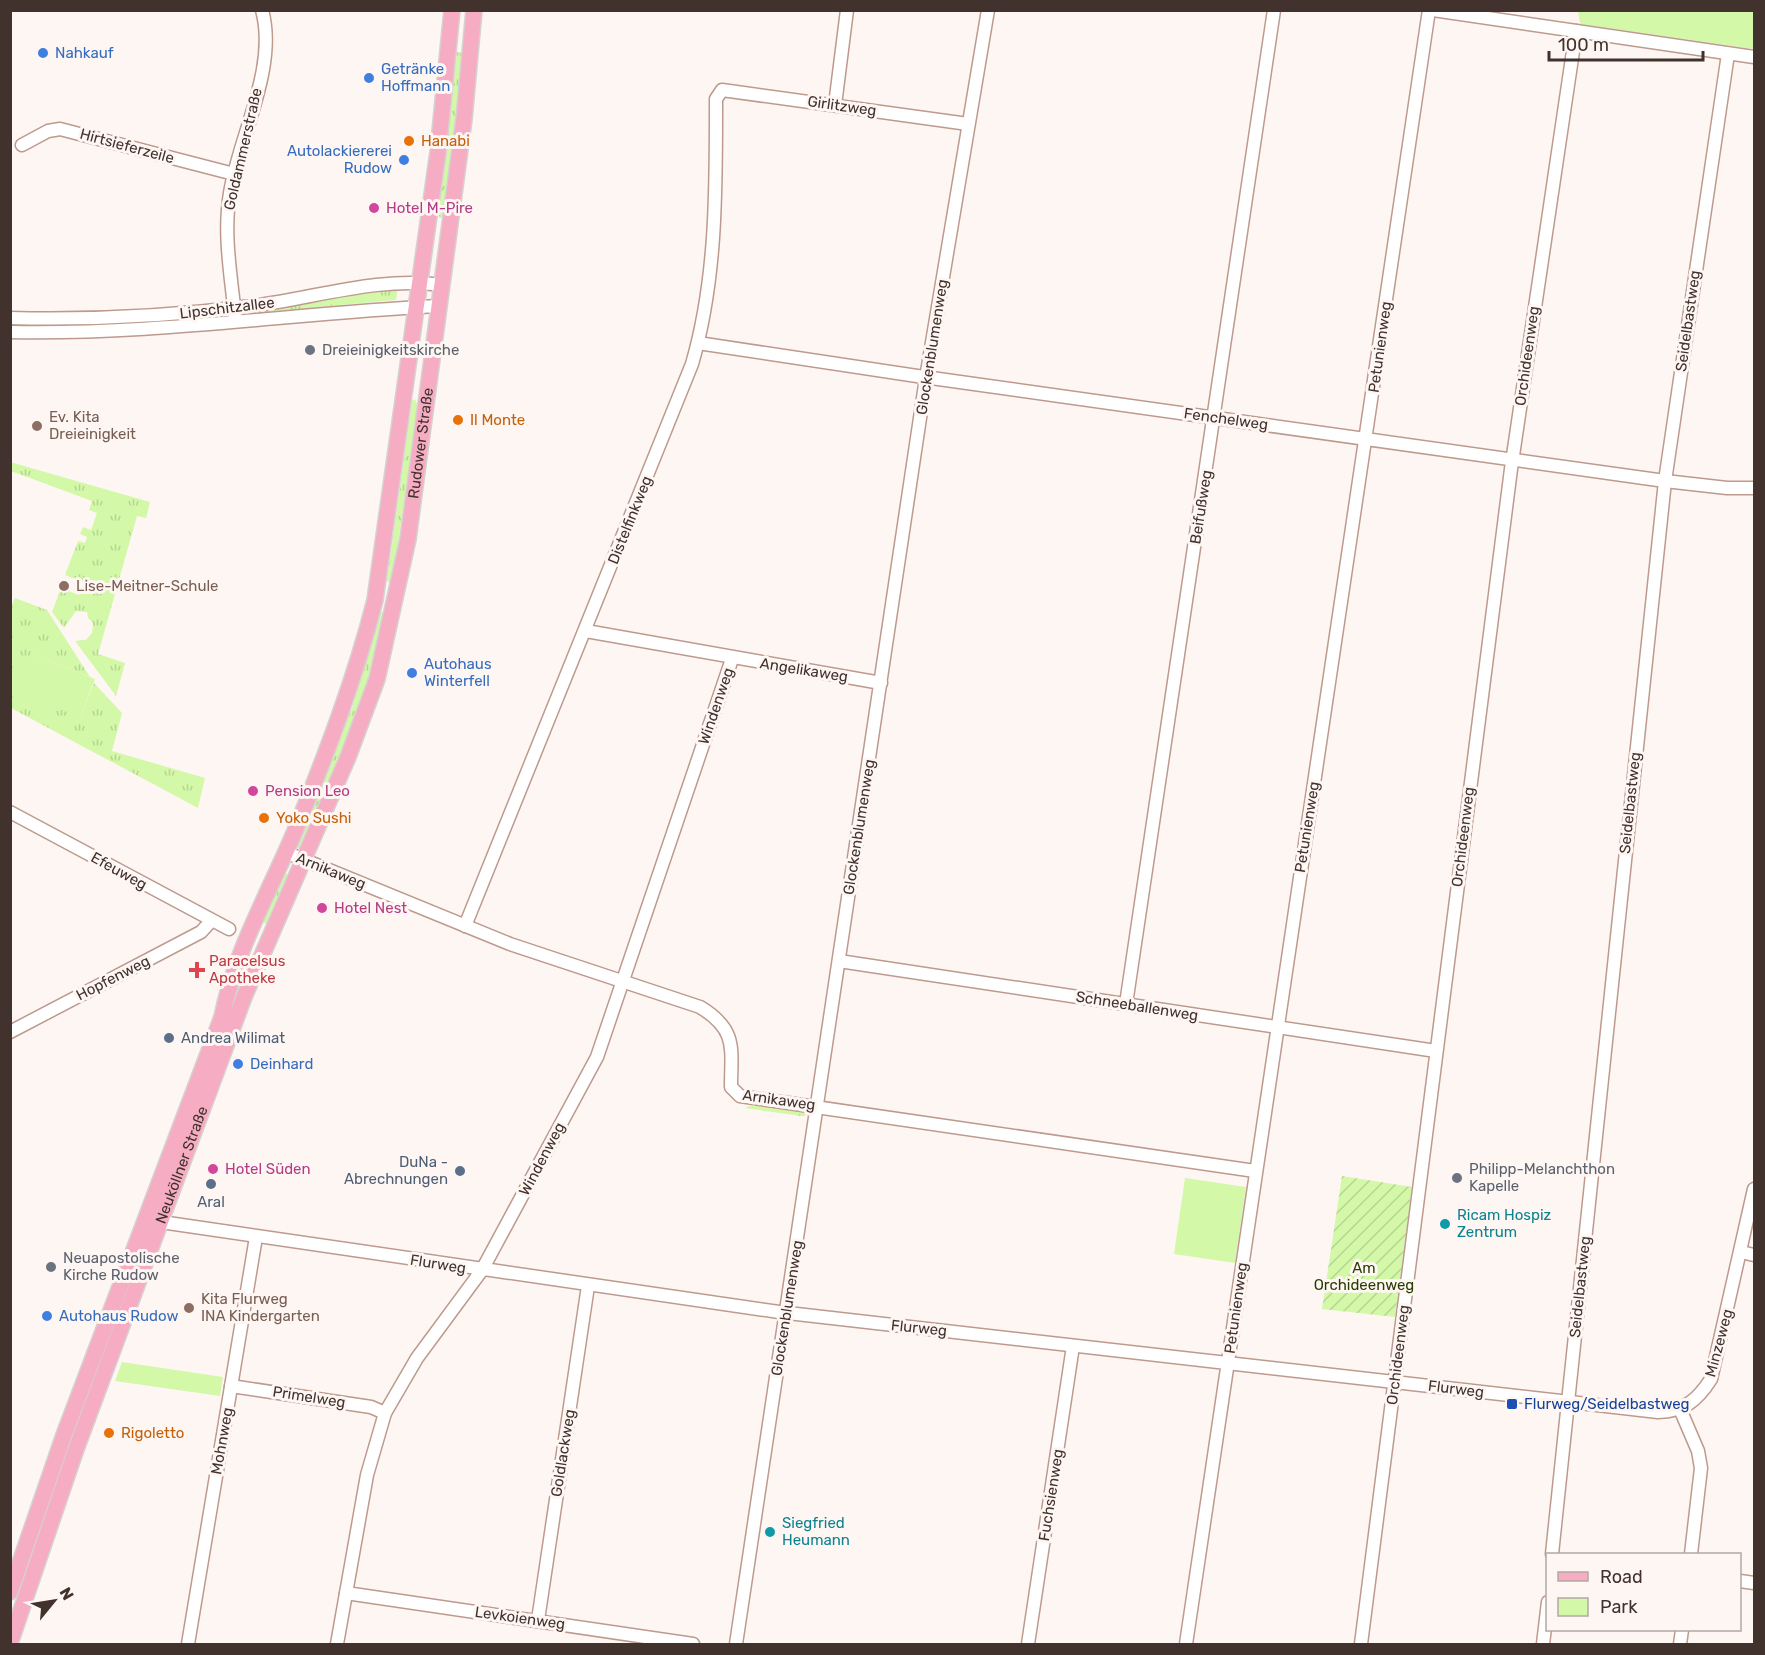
<svg xmlns="http://www.w3.org/2000/svg" width="1765" height="1655" font-family="Rubik,sans-serif">
	<style>
		.grass { fill: url(#grass-tufts) }
		.park { fill: #d3f8a8 }
		.garden { fill: url(#garden-furrows) }
		.lines { fill: none; stroke-linecap: round; stroke-linejoin: round }
		.minor-casing { stroke: #bd9a8d; stroke-width: 15 }
		.major-casing { stroke: #d5d2d1; stroke-width: 18 }
		.minor { stroke: #fff; stroke-width: 12 }
		.major { stroke: #f6adc4; stroke-width: 15 }
		.shop-dot { fill: #3f7fe0; stroke: #fef6f3; stroke-width: 2 }
		.food-dot { fill: #e8710a; stroke: #fef6f3; stroke-width: 2 }
		.hotel-dot { fill: #d1479c; stroke: #fef6f3; stroke-width: 2 }
		.worship-dot { fill: #6b7280; stroke: #fef6f3; stroke-width: 2 }
		.education-dot { fill: #8d6e63; stroke: #fef6f3; stroke-width: 2 }
		.health-dot { fill: #e0444e; stroke: #fef6f3; stroke-width: 2 }
		.service-dot { fill: #5c6f8a; stroke: #fef6f3; stroke-width: 2 }
		.culture-dot { fill: #0f9aa8; stroke: #fef6f3; stroke-width: 2 }
		.transit-dot { fill: #1a4fb4; stroke: #fef6f3; stroke-width: 2 }
		.labels { text-anchor: middle; dominant-baseline: central; stroke-width: 6; stroke-linejoin: round; paint-order: stroke }
		.shop-label { font-size: 15px; fill: #366cbe; stroke: #fef6f3; text-anchor: start }
		.street-label { font-size: 15px; fill: #41322d; stroke: #fef6f3 }
		.food-label { font-size: 15px; fill: #c56008; stroke: #fef6f3; text-anchor: start }
		.hotel-label { font-size: 15px; fill: #b23c85; stroke: #fef6f3; text-anchor: start }
		.worship-label { font-size: 15px; fill: #5b616d; stroke: #fef6f3; text-anchor: start }
		.education-label { font-size: 15px; fill: #785e54; stroke: #fef6f3; text-anchor: start }
		.health-label { font-size: 15px; fill: #be3a42; stroke: #fef6f3; text-anchor: start }
		.service-label { font-size: 15px; fill: #4e5e75; stroke: #fef6f3; text-anchor: start }
		.culture-label { font-size: 15px; fill: #0d838f; stroke: #fef6f3; text-anchor: start }
		.park-label { font-size: 15px; fill: #283d01; stroke: #fef6f3 }
		.transit-label { font-size: 15px; fill: #164399; stroke: #fef6f3; text-anchor: start }
	</style>
	<defs>
		<pattern id="grass-tufts" width="24" height="20" patternUnits="userSpaceOnUse" patternTransform="scale(1.5)"><rect width="24" height="20" fill="#d3f8a8"/><path d="M3 7l-1-3M5 7V3M7 7l1-3M15 17l-1-3M17 17v-4M19 17l1-3" fill="none" stroke="#b6d591"/></pattern>
		<pattern id="garden-furrows" width="10" height="10" patternUnits="userSpaceOnUse" patternTransform="scale(1.5)"><rect width="10" height="10" fill="#d3f8a8"/><path d="M-1 1l2-2M0 10L10 0M9 11l2-2" fill="none" stroke="#b6d591"/></pattern>
	</defs>
	<rect width="100%" height="100%" fill="#fef6f3"/>
	<g class="grass">
		<path d="M457,52L464,53L444,216L440,218L438,213Z"/>
		<path d="M398,287L396,300L317,307L255,316L254,311Z"/>
		<path d="M216,315L217,320L162,325L11,327V323Z"/>
		<path d="M415,399L418,407L392,584L387,581L412,401Z"/>
		<path d="M10,462L150,502L146,518L137,516L98,654L125,663L116,696L75,641L86,640L92,633L93,623L88,618L87,612L76,611L64,628L52,612L61,588L79,595L84,582L65,575L78,541L85,543L87,537L80,534L83,527L91,530L97,513L89,510L92,501L11,471Z"/>
		<path d="M15,598L47,610L90,677L31,654L80,717L94,683L122,713L112,751L205,778L198,808L11,708L10,610Z"/>
		<path d="M384,611C389,641 318,817 299,848L297,847V840L352,708L380,613Z"/>
		<path d="M283,872L289,875L267,924L261,922Z"/>
		<path d="M749,1106H775L807,1112L805,1116H801L745,1108Z"/>
	</g>
	<g class="park">
		<path d="M1578,11H1754V49L1580,24Z"/>
		<path d="M31,654L95,679L80,717L16,692Z"/>
		<path d="M1185,1178L1246,1187L1235,1263L1174,1254Z"/>
		<path d="M122,1362L223,1377L220,1396L115,1381Z"/>
	</g>
	<path class="garden" d="M1342,1176L1412,1187L1395,1317L1322,1309Z"/>
	<g class="lines">
		<defs>
			<g id="minor">
				<path d="M1433,10L1754,57"/>
				<path d="M835,105L847,10"/>
				<path d="M22,145L48,131L60,129L234,174"/>
				<path d="M235,316C231,275 223,234 230,193C239,136 278,68 262,10"/>
				<path d="M10,318C91,320 172,316 252,306C315,298 379,276 442,285"/>
				<path d="M10,332C154,335 295,313 438,306"/>
				<path d="M698,343L917,376L1665,481L1727,488H1754"/>
				<path d="M586,631L881,683"/>
				<path d="M10,812L229,929"/>
				<path d="M285,852L510,944L700,1007C738,1030 731,1049 731,1087L740,1096L1255,1171"/>
				<path d="M465,926L692,364C717,278 716,187 716,99L722,90L968,124"/>
				<path d="M839,961L1436,1051"/>
				<path d="M1126,1004L1274,10"/>
				<path d="M10,1032L201,932L211,921"/>
				<path d="M161,1222L779,1312L1658,1412C1684,1411 1697,1401 1711,1379L1754,1189"/>
				<path d="M1741,1252L1754,1255"/>
				<path d="M231,1386L371,1407L385,1413"/>
				<path d="M1680,1409L1698,1451L1701,1468L1691,1554"/>
				<path d="M1552,1554L1665,481L1728,54"/>
				<path d="M1740,1581L1754,1583"/>
				<path d="M346,1593L693,1644"/>
				<path d="M538,1620L588,1286"/>
				<path d="M188,1644L256,1237"/>
				<path d="M337,1644L367,1475L385,1413L417,1358L482,1270L597,1057L732,659"/>
				<path d="M736,1644L926,378L988,10"/>
				<path d="M1028,1644L1073,1346"/>
				<path d="M1186,1644L1429,10"/>
				<path d="M1361,1644L1511,469L1576,31"/>
				<path d="M1543,1644L1548,1602"/>
				<path d="M1680,1644L1682,1630"/>
			</g>
			<g id="major">
				<path d="M10,1592L64,1435L222,1017C235,951 269,893 295,831C326,755 355,679 375,600L438,152L452,10"/>
				<path id="s1" d="M10,1643L76,1449L244,997L348,757L377,679L408,539L464,119L474,10"/>
			</g>
		</defs>
		<use href="#minor" class="minor-casing"/>
		<use href="#major" class="major-casing"/>
		<use href="#minor" class="minor"/>
		<use href="#major" class="major"/>
	</g>
	<g class="shop-dot">
		<circle cx="43" cy="53" r="6"/>
		<circle cx="369" cy="78" r="6"/>
		<circle cx="404" cy="160" r="6"/>
		<circle cx="412" cy="673" r="6"/>
		<circle cx="238" cy="1064" r="6"/>
		<circle cx="47" cy="1316" r="6"/>
	</g>
	<g class="food-dot">
		<circle cx="409" cy="141" r="6"/>
		<circle cx="458" cy="420" r="6"/>
		<circle cx="264" cy="818" r="6"/>
		<circle cx="109" cy="1433" r="6"/>
	</g>
	<g class="hotel-dot">
		<circle cx="374" cy="208" r="6"/>
		<circle cx="253" cy="791" r="6"/>
		<circle cx="322" cy="908" r="6"/>
		<circle cx="213" cy="1169" r="6"/>
	</g>
	<g class="worship-dot">
		<circle cx="310" cy="350" r="6"/>
		<circle cx="1457" cy="1178" r="6"/>
		<circle cx="51" cy="1267" r="6"/>
	</g>
	<g class="education-dot">
		<circle cx="37" cy="426" r="6"/>
		<circle cx="64" cy="586" r="6"/>
		<circle cx="189" cy="1308" r="6"/>
	</g>
	<path class="health-dot" d="M194 961h6v6h6v6h-6v6h-6v-6h-6v-6h6z"/>
	<g class="service-dot">
		<circle cx="169" cy="1038" r="6"/>
		<circle cx="460" cy="1171" r="6"/>
		<circle cx="211" cy="1184" r="6"/>
	</g>
	<g class="culture-dot">
		<circle cx="1445" cy="1224" r="6"/>
		<circle cx="770" cy="1532" r="6"/>
	</g>
	<rect class="transit-dot" x="1506" y="1398" width="12" height="12" rx="3"/>
	<g class="labels">
		<g class="shop-label">
			<text x="55" y="53">Nahkauf</text>
			<text x="381" y="69">Getränke<tspan x="381" dy="17">Hoffmann</tspan></text>
			<text x="392" y="151" text-anchor="end">Autolackiererei<tspan x="392" dy="17">Rudow</tspan></text>
			<text x="424" y="664">Autohaus<tspan x="424" dy="17">Winterfell</tspan></text>
			<text x="250" y="1064">Deinhard</text>
			<text x="59" y="1316">Autohaus Rudow</text>
		</g>
		<g class="street-label">
			<text transform="translate(842 106) rotate(8)">Girlitzweg</text>
			<text transform="translate(127 146) rotate(15)">Hirtsieferzeile</text>
			<text transform="translate(243 149) rotate(-77)">Goldammerstraße</text>
			<text transform="translate(227 308) rotate(-7)">Lipschitzallee</text>
			<text transform="translate(1688 321) rotate(-82)">Seidelbastweg</text>
			<text transform="translate(932 347) rotate(-81)">Glockenblumenweg</text>
			<text transform="translate(1380 347) rotate(-82)">Petunienweg</text>
			<text transform="translate(1527 356) rotate(-82)">Orchideenweg</text>
			<text transform="translate(1226 419) rotate(8)">Fenchelweg</text>
			<text stroke="none"><textPath href="#s1" startOffset="1272">Rudower Straße</textPath></text>
			<text transform="translate(1201 507) rotate(-81)">Beifußweg</text>
			<text transform="translate(630 520) rotate(-68)">Distelfinkweg</text>
			<text transform="translate(804 670) rotate(9)">Angelikaweg</text>
			<text transform="translate(716 706) rotate(-71)">Windenweg</text>
			<text transform="translate(1630 803) rotate(-84)">Seidelbastweg</text>
			<text transform="translate(859 827) rotate(-81)">Glockenblumenweg</text>
			<text transform="translate(1307 827) rotate(-81)">Petunienweg</text>
			<text transform="translate(1463 837) rotate(-83)">Orchideenweg</text>
			<text transform="translate(119 871) rotate(29)">Efeuweg</text>
			<text transform="translate(331 871) rotate(22)">Arnikaweg</text>
			<text transform="translate(113 978) rotate(-27)">Hopfenweg</text>
			<text transform="translate(1137 1006) rotate(9)">Schneeballenweg</text>
			<text transform="translate(779 1100) rotate(8)">Arnikaweg</text>
			<text transform="translate(542 1159) rotate(-62)">Windenweg</text>
			<text stroke="none"><textPath href="#s1" startOffset="508">Neuköllner Straße</textPath></text>
			<text transform="translate(438 1264) rotate(9)">Flurweg</text>
			<text transform="translate(1580 1287) rotate(-84)">Seidelbastweg</text>
			<text transform="translate(787 1308) rotate(-81)">Glockenblumenweg</text>
			<text transform="translate(1236 1308) rotate(-82)">Petunienweg</text>
			<text transform="translate(919 1328) rotate(6)">Flurweg</text>
			<text transform="translate(1719 1343) rotate(-75)">Minzeweg</text>
			<text transform="translate(1398 1355) rotate(-83)">Orchideenweg</text>
			<text transform="translate(1456 1389) rotate(7)">Flurweg</text>
			<text transform="translate(309 1397) rotate(9)">Primelweg</text>
			<text transform="translate(222 1441) rotate(-80)">Mohnweg</text>
			<text transform="translate(563 1453) rotate(-81)">Goldlackweg</text>
			<text transform="translate(1051 1495) rotate(-81)">Fuchsienweg</text>
			<text transform="translate(520 1618) rotate(8)">Levkoienweg</text>
		</g>
		<g class="food-label">
			<text x="421" y="141">Hanabi</text>
			<text x="470" y="420">Il Monte</text>
			<text x="276" y="818">Yoko Sushi</text>
			<text x="121" y="1433">Rigoletto</text>
		</g>
		<g class="hotel-label">
			<text x="386" y="208">Hotel M-Pire</text>
			<text x="265" y="791">Pension Leo</text>
			<text x="334" y="908">Hotel Nest</text>
			<text x="225" y="1169">Hotel Süden</text>
		</g>
		<g class="worship-label">
			<text x="322" y="350">Dreieinigkeitskirche</text>
			<text x="1469" y="1169">Philipp-Melanchthon<tspan x="1469" dy="17">Kapelle</tspan></text>
			<text x="63" y="1258">Neuapostolische<tspan x="63" dy="17">Kirche Rudow</tspan></text>
		</g>
		<g class="education-label">
			<text x="49" y="417">Ev. Kita<tspan x="49" dy="17">Dreieinigkeit</tspan></text>
			<text x="76" y="586">Lise-Meitner-Schule</text>
			<text x="201" y="1299">Kita Flurweg<tspan x="201" dy="17">INA Kindergarten</tspan></text>
		</g>
		<g class="health-label">
			<text x="209" y="961">Paracelsus<tspan x="209" dy="17">Apotheke</tspan></text>
		</g>
		<g class="service-label">
			<text x="181" y="1038">Andrea Wilimat</text>
			<text x="448" y="1162" text-anchor="end">DuNa -<tspan x="448" dy="17">Abrechnungen</tspan></text>
			<text x="211" y="1202" text-anchor="middle">Aral</text>
		</g>
		<g class="culture-label">
			<text x="1457" y="1215">Ricam Hospiz<tspan x="1457" dy="17">Zentrum</tspan></text>
			<text x="782" y="1523">Siegfried<tspan x="782" dy="17">Heumann</tspan></text>
		</g>
		<g class="park-label">
			<text x="1364" y="1268">Am<tspan x="1364" dy="17">Orchideenweg</tspan></text>
		</g>
		<g class="transit-label">
			<text x="1524" y="1404">Flurweg/Seidelbastweg</text>
		</g>
	</g>
	<rect width="1765" height="1655" fill="none" stroke="#41322d" stroke-width="24"/>
	<rect x="1546" y="1553" width="195" height="78" fill="#fef6f3" stroke="#b2a8a4" stroke-width="1.5"/>
	<rect x="1558" y="1572" width="30" height="9" fill="#f6adc4" stroke="#b2a8a4" stroke-width="1.5"/>
	<text x="1600" y="1583" font-size="18" fill="#41322d">Road</text>
	<rect x="1558" y="1598" width="30" height="18" fill="#d3f8a8" stroke="#b2a8a4" stroke-width="1.5"/>
	<text x="1600" y="1613" font-size="18" fill="#41322d">Park</text>
	<g transform="translate(54 1601) rotate(60)" stroke="#fef6f3" stroke-width="4.5" paint-order="stroke">
	<path d="M0-4.5L10 22L0 15L-10 22Z" fill="#41322d"/>
	<text y="-9" font-size="16" font-weight="bold" text-anchor="middle" fill="#41322d">N</text>
	</g>
	<path d="M1549 51v9h154v-9" fill="none" stroke="#41322d" stroke-width="3"/>
	<text x="1558" y="51" font-size="18" fill="#41322d" stroke="#fef6f3" stroke-width="4.5" paint-order="stroke">100 m</text>
</svg>
